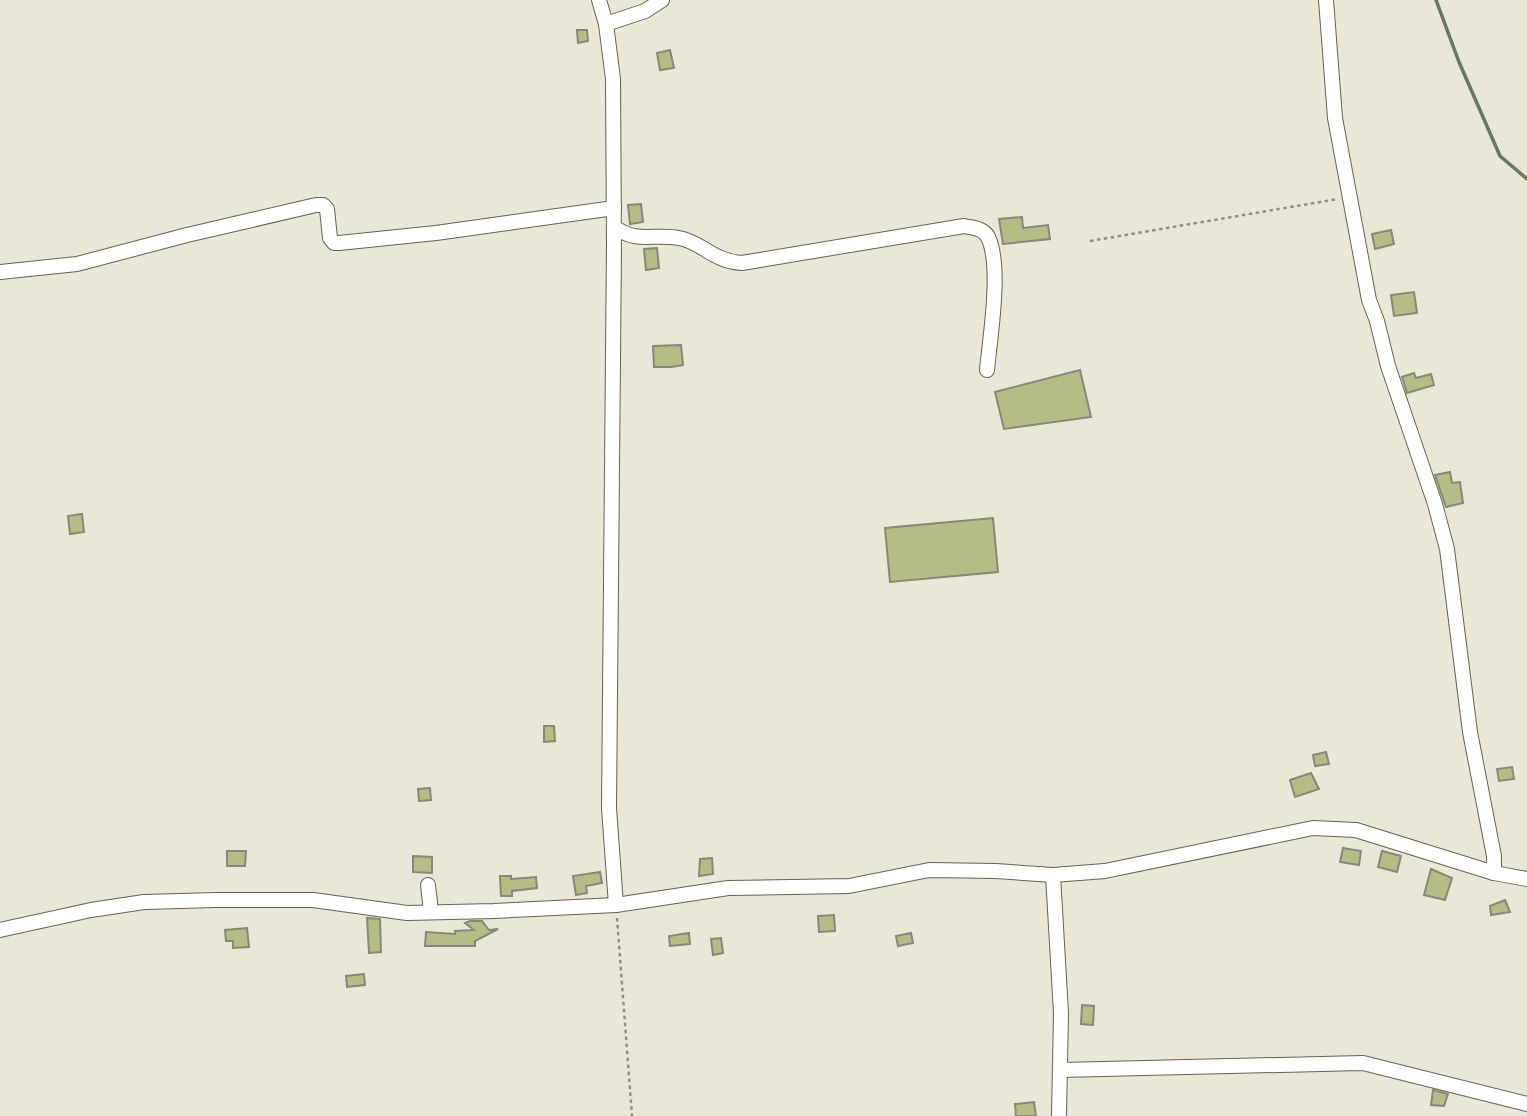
<svg xmlns="http://www.w3.org/2000/svg" width="1527" height="1116" font-family="'Playfair Display',serif">
	<style>
		.lines { fill: none; stroke-linecap: round; stroke-linejoin: round }
		.stream { stroke: #667a57; stroke-width: 3.5 }
		.building { fill: #b6bd84; stroke: #86887a; stroke-width: 2 }
		.minor-casing { stroke: #646153; stroke-width: 16 }
		.path { stroke: #908d82; stroke-width: 2.5; stroke-dasharray: 3.5 3.5; stroke-linecap: butt }
		.minor { stroke: #fff; stroke-width: 14 }
	</style>
	<rect width="100%" height="100%" fill="#ebe7d7"/>
	<g class="lines">
		<path class="stream" d="M1436,0L1459,62L1500,156L1527,179"/>
	</g>
	<g class="building">
		<path d="M577,30H587L588,41L578,43Z"/>
		<path d="M670,50L674,68L660,70L657,53Z"/>
		<path d="M641,204L643,222L630,224L628,205Z"/>
		<path d="M1022,217L1023,228L1048,225L1050,239L1003,244L999,219Z"/>
		<path d="M1391,230L1394,244L1375,249L1372,234Z"/>
		<path d="M657,248L659,268L646,270L644,249Z"/>
		<path d="M1414,292L1417,313L1394,316L1391,295Z"/>
		<path d="M681,345L683,365L672,367H654L653,346Z"/>
		<path d="M1080,370L1091,417L1004,429L995,392Z"/>
		<path d="M1414,373L1416,378L1431,374L1434,385L1407,393L1402,377Z"/>
		<path d="M1450,472L1452,483L1460,482L1463,503L1446,507L1435,475Z"/>
		<path d="M82,514L84,532L70,534L68,516Z"/>
		<path d="M993,518L998,572L890,582L885,528Z"/>
		<path d="M544,726H554L555,741L544,742Z"/>
		<path d="M1326,752L1329,764L1315,766L1313,755Z"/>
		<path d="M1512,767L1514,779L1499,781L1497,769Z"/>
		<path d="M1311,773L1319,789L1295,797L1290,780Z"/>
		<path d="M430,788L431,800L419,801L418,789Z"/>
		<path d="M1343,848L1361,851L1359,865L1340,862Z"/>
		<path d="M227,851H246L245,866H227Z"/>
		<path d="M1382,851L1401,856L1397,872L1378,867Z"/>
		<path d="M413,856L432,857V873L413,872Z"/>
		<path d="M712,858L713,874L699,876L700,859Z"/>
		<path d="M1431,869L1452,878L1445,900L1424,895Z"/>
		<path d="M600,872L602,883L586,886L587,893L576,895L573,876Z"/>
		<path d="M500,876H511V879L536,877L537,888L512,891V896H501Z"/>
		<path d="M1505,900L1510,912L1491,915L1490,906Z"/>
		<path d="M834,915L835,931L819,932L818,916Z"/>
		<path d="M367,918L380,919L381,952L369,953Z"/>
		<path d="M470,921H482L489,930L498,929L475,941V946H425L426,932L455,934V931L474,930L465,923Z"/>
		<path d="M247,928L249,947L233,948V941H226L225,930Z"/>
		<path d="M689,933L690,944L670,946L669,936Z"/>
		<path d="M911,933L913,943L898,946L896,936Z"/>
		<path d="M721,938L723,953L713,955L711,939Z"/>
		<path d="M364,974L365,985L347,987L346,976Z"/>
		<path d="M1082,1005L1094,1006L1093,1025L1081,1024Z"/>
		<path d="M1433,1090L1448,1094L1444,1106L1431,1105Z"/>
		<path d="M1034,1102L1036,1116H1016L1015,1104Z"/>
	</g>
	<g class="lines">
		<defs>
			<g id="minor">
				<path d="M599,0L606,24L613,79L614,244L609,808L616,905"/>
				<path d="M1326,0L1335,118L1369,300L1377,321L1388,366L1435,504L1447,549L1470,732L1494,856V873"/>
				<path d="M606,24L645,11L662,0"/>
				<path d="M614,227C638,244 653,233 679,238C702,242 712,261 742,263L964,226C973,228 983,228 988,237C1002,266 990,337 987,370"/>
				<path d="M0,272L77,264L187,235L316,205H323L327,209L330,238L334,243H339L436,233L614,208"/>
				<path d="M1053,875L1061,1013L1059,1116"/>
				<path d="M428,885L431,912"/>
				<path d="M0,930L91,910L144,902L216,900H313L407,913L494,911L616,905L728,888L849,886L929,870L996,871L1053,875L1105,871L1313,828L1356,830L1494,873L1527,879"/>
				<path d="M1060,1070L1363,1063L1527,1104"/>
			</g>
		</defs>
		<use href="#minor" class="minor-casing"/>
		<g class="path">
			<path d="M1090,241L1338,199"/>
			<path d="M617,918L632,1116"/>
		</g>
		<use href="#minor" class="minor"/>
	</g>
</svg>
